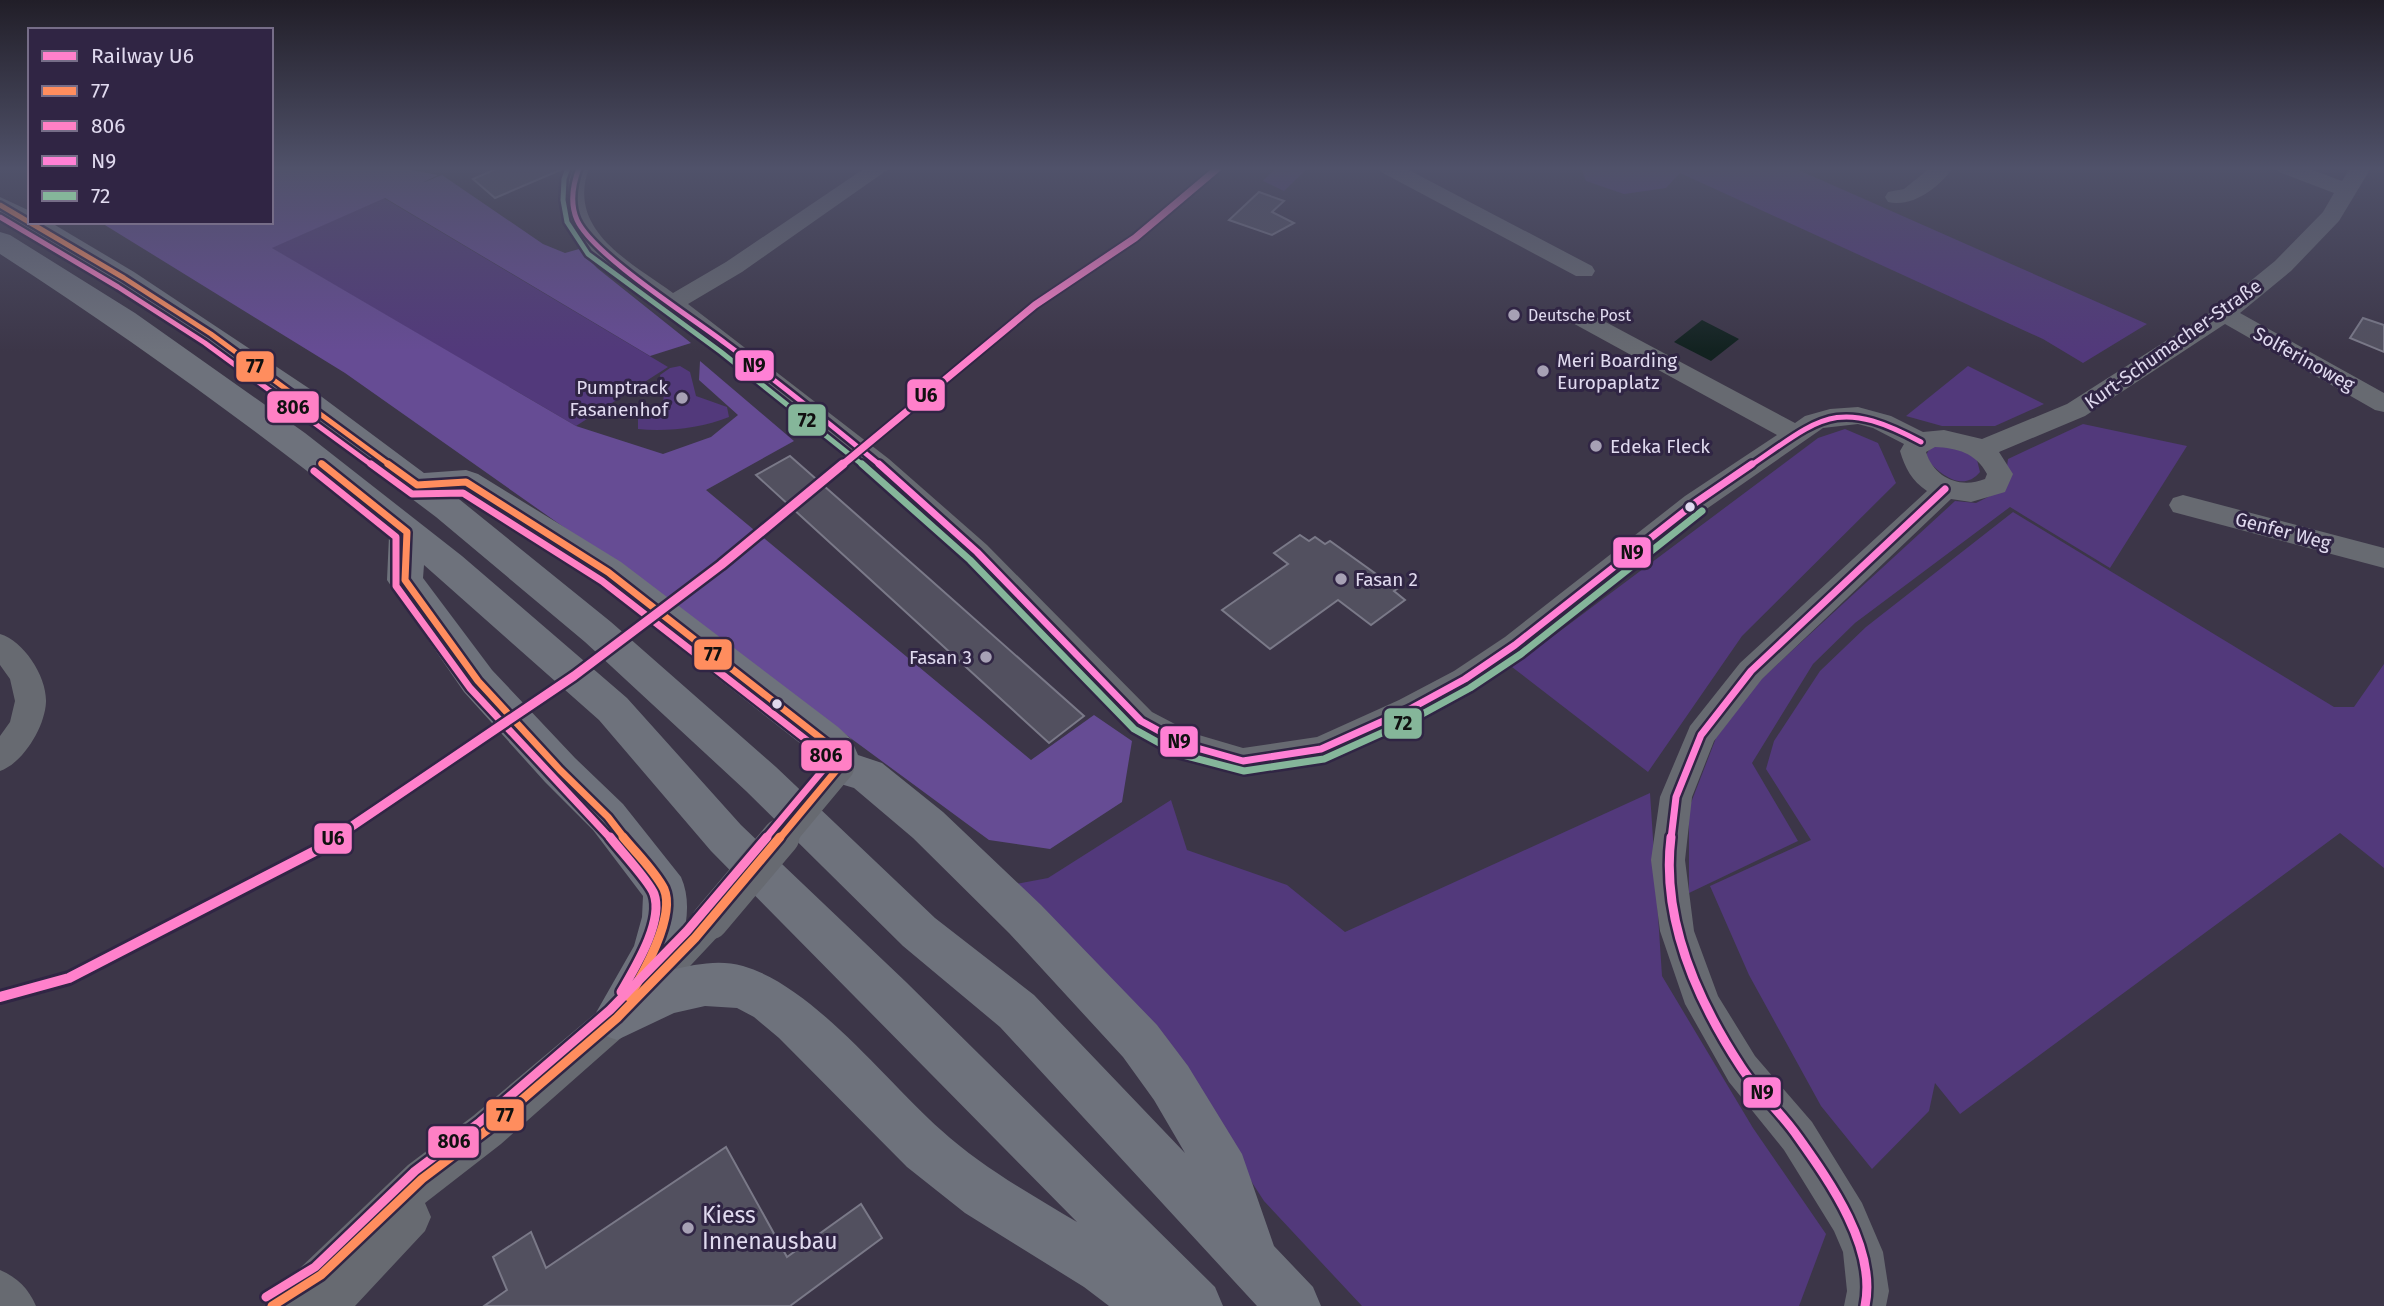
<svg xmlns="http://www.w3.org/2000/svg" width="2384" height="1306" font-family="'Fira Sans',sans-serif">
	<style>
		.green { fill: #52397b }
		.forest { fill: #664c94 }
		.water { fill: #122220 }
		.building { fill: #52505f; stroke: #7a7988; stroke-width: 2 }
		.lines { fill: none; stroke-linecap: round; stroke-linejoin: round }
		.minor { fill: #676a71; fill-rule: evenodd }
		.highway { fill: #6e727c; fill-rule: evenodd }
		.minor-bridge-far1 { stroke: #676a71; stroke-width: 30 }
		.minor-bridge { stroke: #676a71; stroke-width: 37 }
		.bus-1-far2-casing { stroke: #302544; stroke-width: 10 }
		.bus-1-far1-casing { stroke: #302544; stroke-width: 12 }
		.bus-1-casing { stroke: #302544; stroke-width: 14 }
		.bus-2-far2-casing { stroke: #302544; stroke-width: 10 }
		.bus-2-far1-casing { stroke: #302544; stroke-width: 12 }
		.bus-2-casing { stroke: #302544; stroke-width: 14 }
		.bus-3-far2-casing { stroke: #302544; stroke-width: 10 }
		.bus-3-far1-casing { stroke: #302544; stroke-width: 12 }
		.bus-3-casing { stroke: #302544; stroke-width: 14 }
		.bus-4-far1-casing { stroke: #302544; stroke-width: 10 }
		.bus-4-casing { stroke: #302544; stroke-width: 12 }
		.bus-1-far2 { stroke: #ff8d5e; stroke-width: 5 }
		.bus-1-far1 { stroke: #ff8d5e; stroke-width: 7 }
		.bus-1 { stroke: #ff8d5e; stroke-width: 9 }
		.bus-2-far2 { stroke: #ff80c5; stroke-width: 5 }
		.bus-2-far1 { stroke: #ff80c5; stroke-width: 7 }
		.bus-2 { stroke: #ff80c5; stroke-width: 9 }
		.bus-3-far2 { stroke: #ff80d5; stroke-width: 5 }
		.bus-3-far1 { stroke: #ff80d5; stroke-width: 7 }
		.bus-3 { stroke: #ff80d5; stroke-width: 9 }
		.bus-4-far1 { stroke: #85b69a; stroke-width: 5 }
		.bus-4 { stroke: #85b69a; stroke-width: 7 }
		.rail-1-far2-casing { stroke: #302544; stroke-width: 11 }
		.rail-1-far1-casing { stroke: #302544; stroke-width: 14 }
		.rail-1-casing { stroke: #302544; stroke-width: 16 }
		.rail-1-far2 { stroke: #ff80cb; stroke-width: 7 }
		.rail-1-far1 { stroke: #ff80cb; stroke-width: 9 }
		.rail-1 { stroke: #ff80cb; stroke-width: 10 }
		.poi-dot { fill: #a7a1b5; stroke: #302544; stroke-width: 2.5 }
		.bus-dot { fill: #e0daef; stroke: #302544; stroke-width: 2.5 }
		.labels { text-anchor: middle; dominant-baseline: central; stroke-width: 6; stroke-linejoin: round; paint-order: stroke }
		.far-poi-label { font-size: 16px; fill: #e0daef; stroke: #302544; text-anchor: start }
		.street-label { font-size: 19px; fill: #e0daef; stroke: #302544 }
		.poi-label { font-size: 19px; fill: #e0daef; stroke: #302544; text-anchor: start }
		.near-poi-label { font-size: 23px; fill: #e0daef; stroke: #302544; text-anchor: start }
		.line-badge { stroke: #302544; stroke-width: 2.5 }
		.pale-badge-label { font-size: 19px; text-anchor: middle; font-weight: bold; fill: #111 }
	</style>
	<rect width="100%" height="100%" fill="#3c3648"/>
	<g class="green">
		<path d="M1276,168H1308L1284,191L1263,181Z"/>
		<path d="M1581,168H1794L2147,324L2083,363L2043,339L1680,173L1666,188L1624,194L1586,181Z"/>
		<path d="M384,198L668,367L576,426L271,248Z"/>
		<path d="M680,366L690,372L696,396L727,407L729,417C702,428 666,432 638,429V417C668,407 666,404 660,375L670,368Z"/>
		<path d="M1968,366L2044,404L1995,426H1942L1906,416Z"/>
		<path d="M2083,424L2187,446L2110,568L2010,507L1855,623L1813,664L1752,763L1798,841L1689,893V808L1716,738L1758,682L1955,501L1976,503L2004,489L2008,459Z"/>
		<path d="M1845,429L1878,443L1896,483L1742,636L1648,772L1512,667L1818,438Z"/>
		<path d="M1937,445L1963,449L1977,460L1980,472C1962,494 1937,472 1925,457L1930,448Z"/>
		<path d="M2013,512L2334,707H2354L2384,664V868L2340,833L1960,1114L1935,1083L1929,1111L1872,1169L1821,1106L1749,975L1710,886L1811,840L1766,769L1774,741L1820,671L1866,627Z"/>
		<path d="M1650,793L1662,976L1753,1128L1826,1234L1799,1306H1362L1264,1201L1155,1033L1016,884L1048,878L1171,800L1187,850L1287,885L1345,932Z"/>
	</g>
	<path class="forest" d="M271,168H401L438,175L422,183L442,175L543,244L565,253L579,249L597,268L691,343L650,356L385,198L272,248L576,426L663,454L711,437L738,415L699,380L700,361L794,441L706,490L1031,760L1094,715L1132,741L1122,802L1050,849L989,840L572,533L345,373L100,222H271Z"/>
	<path class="water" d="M1702,320L1739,339L1711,361L1674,342Z"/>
	<g class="building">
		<path d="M498,168H565L495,198L473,179Z"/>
		<path d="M1259,192L1284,201L1272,212L1294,223L1272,235L1229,220Z"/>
		<path d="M2363,318L2384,325V352L2350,338Z"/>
		<path d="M790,456L925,575L1084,716L1049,743L756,475Z"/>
		<path d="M1300,535L1309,541L1315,537L1325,544L1330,541L1397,589L1394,591L1405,600L1371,625L1338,600L1270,649L1222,610L1288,564L1274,553Z"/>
		<path d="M726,1147L787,1257L861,1204L882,1238L790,1306H484L507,1290L493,1257L531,1232L546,1268Z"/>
	</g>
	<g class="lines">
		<g class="minor">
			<path d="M568,168H589C566,231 631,262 673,293L726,262L865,168H890L742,272L688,304L889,459L987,545L1152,712L1192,733L1243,748L1317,737L1399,700L1454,671L1505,637L1685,496L1777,435L1569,321L1565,316L1569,311L1577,309L1585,311L1795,423L1805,416L1830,409L1858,407L1891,416L1923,432L1944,430L1982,439L2067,404L2216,309L2275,261L2323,212L2334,193L2279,172L2276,168H2307L2342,181L2350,168H2371L2339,221L2291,271L2240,313L2384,393V412L2375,410L2225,324L2085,416L1999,452L2013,474L2005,492L1971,502L1951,499L1762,679L1714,741L1692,797L1685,860L1694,931L1718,996L1755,1056L1812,1122L1862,1203L1883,1252L1889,1291L1886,1306H1844L1847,1291L1843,1252L1834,1231L1784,1150L1729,1082L1685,1004L1660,931L1651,860L1660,797L1690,726L1740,663L1927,491C1912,481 1905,468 1900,451L1904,444L1873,428L1858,424L1823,428L1705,510L1525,653L1476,687L1421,718L1332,758L1243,774L1172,753L1130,730L967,559L871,471L718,349L587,251L566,220L562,201L563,181ZM1935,447C1957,448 1976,453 1987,474L1985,479C1960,489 1934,478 1926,452Z"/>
			<path d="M1378,168H1405L1592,266L1595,271L1592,276H1576L1381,172Z"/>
			<path d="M1930,168H1953C1939,187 1913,208 1888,202L1885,197L1888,192L1904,189Z"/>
			<path d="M2183,495L2384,548V568L2173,512L2169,505L2173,498Z"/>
			<path d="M0,634C24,641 47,677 46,702C45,727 23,763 0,771V736L10,722L15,701L10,679L0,665Z"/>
			<path d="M710,905L722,910L727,921L722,932L630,1030L501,1144L425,1203L431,1217L425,1231L355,1306H270L276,1291L408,1165L473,1116L604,1006L698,910Z"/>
			<path d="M0,1270C18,1278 28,1288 36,1306H0Z"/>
		</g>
		<g class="highway">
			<path d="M0,197L30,211V222H50L134,272L322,397L424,473L466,470L478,474L621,562L838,727L851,739L858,755L882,763L943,812L1041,905L1157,1025L1188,1066L1242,1154L1274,1246L1313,1287L1321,1306H1257L1000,1027L903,946L746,791L585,642L436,517L298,413L114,284L0,217ZM460,494L595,582L810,751L817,758L824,779L854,788L913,838L1009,933L1123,1057L1154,1100L1185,1153L1034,995L935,918L776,767L611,622L454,495Z"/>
			<path d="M0,232L10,235L135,313L305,433L462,556L627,698L741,825L906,982L1215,1287L1223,1306H1109L1084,1287L965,1213L907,1167L779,1038L754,1017L737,1008L705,1006L674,1013L617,1040L600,1034L593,1018L634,946L642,917L643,896L593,830L545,782L464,692L387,580L389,536C263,434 136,342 0,254ZM424,565L599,720L711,851L1077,1222C1030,1194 982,1167 941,1130C886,1081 813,986 743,966C718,959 694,965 670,970C684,943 694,906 681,877L623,804L575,758L492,670L423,578Z"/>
		</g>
		<path class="minor-bridge-far1" d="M779,839L839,767"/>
		<path class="minor-bridge" d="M710,921L781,837"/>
		<defs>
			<g id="bus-1-far2">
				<path d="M0,205L124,278L211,334L391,466"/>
				<path d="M321,463L325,466"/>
			</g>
			<g id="bus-1-far1">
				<path d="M322,464L407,532L405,580L478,681L560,770L608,817L625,839"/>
				<path d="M388,464L417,485L466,482L608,572L837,751L839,767L779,839"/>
			</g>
			<g id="bus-1">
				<path d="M623,837C636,853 655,871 664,889C676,916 643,974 629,997"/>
				<path d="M272,1306L321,1275L422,1179L487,1130L617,1018L695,938L780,837"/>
			</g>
			<path id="bus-2-far2" d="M0,217L118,287L205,343L373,466"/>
			<g id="bus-2-far1">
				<path d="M371,464L412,494L463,493L602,581L827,756L828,764L765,839"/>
				<path d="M314,471L396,537V586L470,688L611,839"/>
			</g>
			<g id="bus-2">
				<path d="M610,837C619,849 650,882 654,894C664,922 634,969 621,992"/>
				<path d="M266,1297L315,1267L415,1171L480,1122L610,1010L687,931L767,837"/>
			</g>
			<g id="bus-3-far2">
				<path d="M579,168C573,184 570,204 577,220C593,255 691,317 725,343C778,382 830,424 881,466"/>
				<path d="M1750,466C1822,417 1836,397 1921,442"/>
			</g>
			<g id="bus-3-far1">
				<path d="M879,464L977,552L1141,721L1183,744L1243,761L1321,749L1410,709L1465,679L1515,645L1695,503L1752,464"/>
				<path d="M1671,839L1676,797L1701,735L1751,671L1945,489"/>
			</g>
			<path id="bus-3" d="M1671,837C1661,918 1697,1000 1741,1067C1757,1092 1781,1112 1798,1137C1830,1182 1877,1248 1865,1306"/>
			<path id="bus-4-far1" d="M568,168L564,179L563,200L567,222L588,254L721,352L864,466"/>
			<path id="bus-4" d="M862,464L970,560L1134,729L1179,754L1244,771L1324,759L1415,718L1470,688L1521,654L1702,511"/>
		</defs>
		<use href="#bus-1-far2" class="bus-1-far2-casing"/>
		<use href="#bus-1-far1" class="bus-1-far1-casing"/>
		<use href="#bus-1" class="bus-1-casing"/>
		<use href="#bus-2-far2" class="bus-2-far2-casing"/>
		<use href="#bus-2-far1" class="bus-2-far1-casing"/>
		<use href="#bus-2" class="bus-2-casing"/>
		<use href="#bus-3-far2" class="bus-3-far2-casing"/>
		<use href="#bus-3-far1" class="bus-3-far1-casing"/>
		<use href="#bus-3" class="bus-3-casing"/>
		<use href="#bus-4-far1" class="bus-4-far1-casing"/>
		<use href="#bus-4" class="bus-4-casing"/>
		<use href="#bus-1-far2" class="bus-1-far2"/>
		<use href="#bus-1-far1" class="bus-1-far1"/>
		<use href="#bus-1" class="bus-1"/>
		<use href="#bus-2-far2" class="bus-2-far2"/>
		<use href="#bus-2-far1" class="bus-2-far1"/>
		<use href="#bus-2" class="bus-2"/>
		<use href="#bus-3-far2" class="bus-3-far2"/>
		<use href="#bus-3-far1" class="bus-3-far1"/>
		<use href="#bus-3" class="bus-3"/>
		<use href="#bus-4-far1" class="bus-4-far1"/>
		<use href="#bus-4" class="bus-4"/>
		<defs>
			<path id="rail-1-far2" d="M841,466L1035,305L1135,238L1218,168"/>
			<path id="rail-1-far1" d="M333,839L574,676L721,565L843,464"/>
			<path id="rail-1" d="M0,997L69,978L315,851L336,837"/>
		</defs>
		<use href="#rail-1-far2" class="rail-1-far2-casing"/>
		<use href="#rail-1-far1" class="rail-1-far1-casing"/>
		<use href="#rail-1" class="rail-1-casing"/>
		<use href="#rail-1-far2" class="rail-1-far2"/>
		<use href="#rail-1-far1" class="rail-1-far1"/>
		<use href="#rail-1" class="rail-1"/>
	</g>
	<linearGradient id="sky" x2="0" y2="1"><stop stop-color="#211e28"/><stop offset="0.48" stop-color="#50526a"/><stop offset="1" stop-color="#50526a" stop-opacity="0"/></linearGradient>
	<rect width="2384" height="351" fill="url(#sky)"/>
	<g class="poi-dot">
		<circle cx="1514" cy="315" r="7"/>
		<circle cx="1543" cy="371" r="7"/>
		<circle cx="682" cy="398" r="7"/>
		<circle cx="1596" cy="446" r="7"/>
		<circle cx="1341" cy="579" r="7"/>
		<circle cx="986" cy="657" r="7"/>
		<circle cx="688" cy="1228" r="7"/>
	</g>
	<g class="bus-dot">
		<circle cx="1690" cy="507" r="6"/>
		<circle cx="777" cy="704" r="6"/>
	</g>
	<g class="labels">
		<g class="far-poi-label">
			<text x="1528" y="315">Deutsche Post</text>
		</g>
		<g class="street-label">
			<text transform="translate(2173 344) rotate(-35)">Kurt-Schumacher-Straße</text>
			<text transform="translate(2304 359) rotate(29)">Solferinoweg</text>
			<text transform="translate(2283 531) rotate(15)">Genfer Weg</text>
		</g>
		<g class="poi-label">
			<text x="1557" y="360">Meri Boarding<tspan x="1557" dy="22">Europaplatz</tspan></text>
			<text x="668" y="387" text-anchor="end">Pumptrack<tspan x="668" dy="22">Fasanenhof</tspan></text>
			<text x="1610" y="446">Edeka Fleck</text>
			<text x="1355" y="579">Fasan 2</text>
			<text x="972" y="657" text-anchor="end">Fasan 3</text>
		</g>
		<g class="near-poi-label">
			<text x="702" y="1215">Kiess<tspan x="702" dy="26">Innenausbau</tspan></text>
		</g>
	</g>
	<g class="line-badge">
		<rect x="734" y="349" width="41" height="33" rx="7" fill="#ff80d5"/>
		<rect x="235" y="350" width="40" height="33" rx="7" fill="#ff8d5e"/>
		<rect x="906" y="378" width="40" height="34" rx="7" fill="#ff80cb"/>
		<rect x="266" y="390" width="54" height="34" rx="7" fill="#ff80c5"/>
		<rect x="787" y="403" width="40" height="34" rx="7" fill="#85b69a"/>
		<rect x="1612" y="536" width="40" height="33" rx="7" fill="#ff80d5"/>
		<rect x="693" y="638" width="40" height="33" rx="7" fill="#ff8d5e"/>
		<rect x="1383" y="707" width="40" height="33" rx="7" fill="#85b69a"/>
		<rect x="1159" y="725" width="40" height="33" rx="7" fill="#ff80d5"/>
		<rect x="800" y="739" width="53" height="33" rx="7" fill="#ff80c5"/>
		<rect x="313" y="822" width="40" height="33" rx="7" fill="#ff80cb"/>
		<rect x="1742" y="1076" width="40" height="33" rx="7" fill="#ff80d5"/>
		<rect x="485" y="1098" width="40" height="34" rx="7" fill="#ff8d5e"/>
		<rect x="427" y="1125" width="53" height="34" rx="7" fill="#ff80c5"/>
	</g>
	<g class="pale-badge-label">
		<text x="754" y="372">N9</text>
		<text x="255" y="373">77</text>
		<text x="926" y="402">U6</text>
		<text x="293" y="414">806</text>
		<text x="807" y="427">72</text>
		<text x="1632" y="559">N9</text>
		<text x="713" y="661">77</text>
		<text x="1403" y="730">72</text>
		<text x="1179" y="748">N9</text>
		<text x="826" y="762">806</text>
		<text x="333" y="845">U6</text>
		<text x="1762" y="1099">N9</text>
		<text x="505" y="1122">77</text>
		<text x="454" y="1148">806</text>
	</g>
	<rect x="28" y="28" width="245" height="196" fill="#302544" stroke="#766d88" stroke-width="2"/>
	<rect x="42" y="51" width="35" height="10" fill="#ff80cb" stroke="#766d88" stroke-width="2"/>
	<text x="91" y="63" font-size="21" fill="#e0daef">Railway U6</text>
	<rect x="42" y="86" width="35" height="10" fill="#ff8d5e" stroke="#766d88" stroke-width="2"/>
	<text x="91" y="98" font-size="21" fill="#e0daef">77</text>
	<rect x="42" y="121" width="35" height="10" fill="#ff80c5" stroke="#766d88" stroke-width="2"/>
	<text x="91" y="133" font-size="21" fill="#e0daef">806</text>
	<rect x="42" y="156" width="35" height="10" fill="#ff80d5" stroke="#766d88" stroke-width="2"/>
	<text x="91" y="168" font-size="21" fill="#e0daef">N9</text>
	<rect x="42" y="191" width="35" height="10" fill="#85b69a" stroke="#766d88" stroke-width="2"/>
	<text x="91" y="203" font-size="21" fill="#e0daef">72</text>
</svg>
